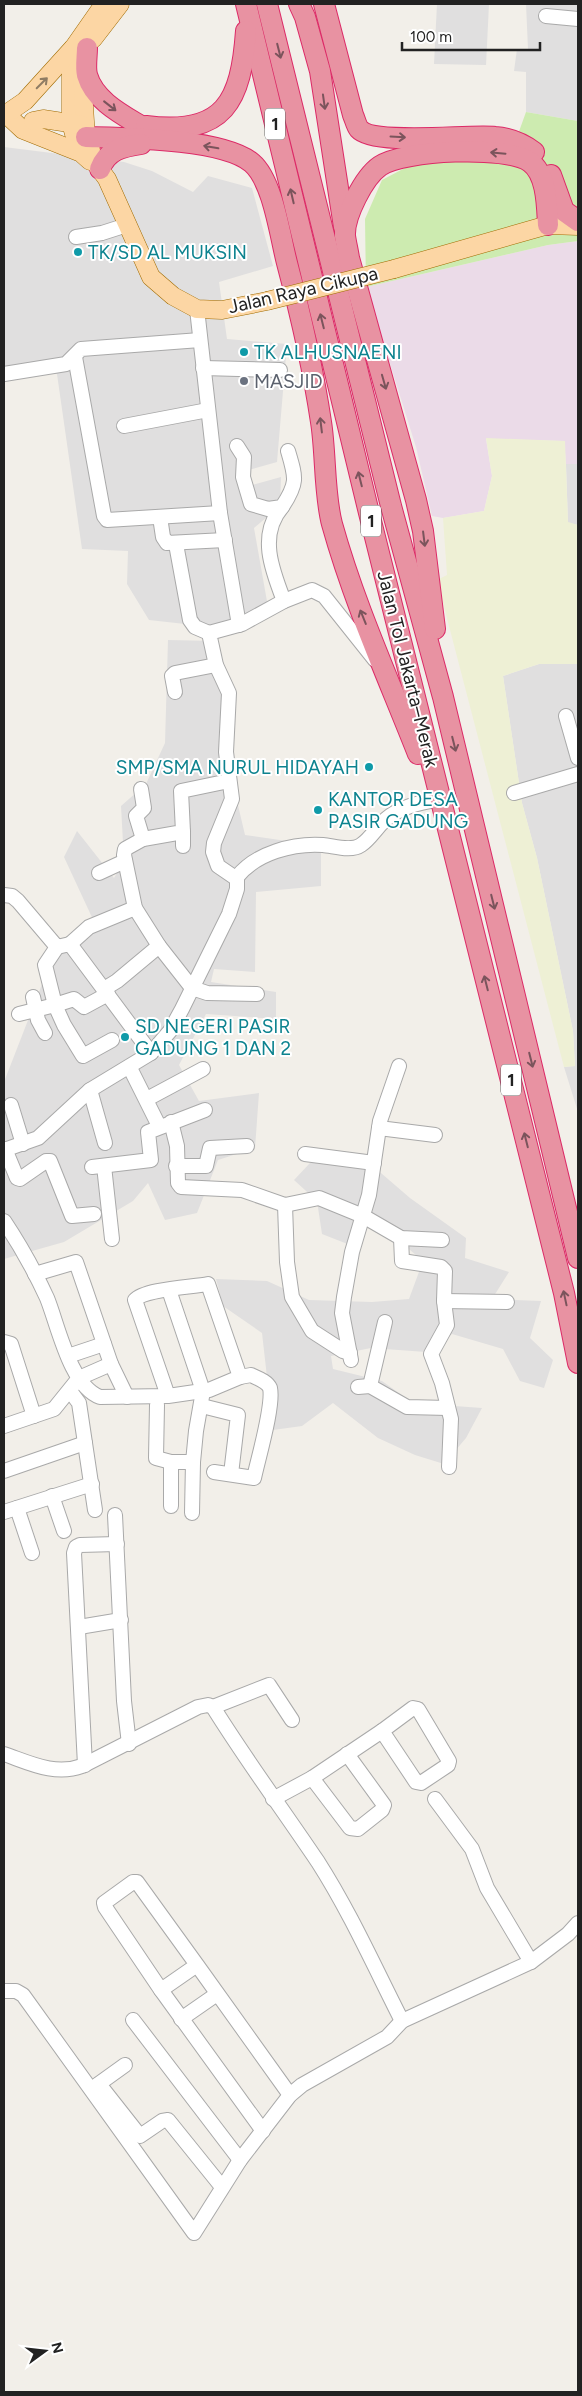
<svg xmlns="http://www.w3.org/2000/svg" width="582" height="2396" font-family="Figtree,sans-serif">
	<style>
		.residential { fill: #e0dfdf }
		.industrial { fill: #ebdbe8 }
		.farmland { fill: #eef0d5 }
		.grass { fill: #cdebb0 }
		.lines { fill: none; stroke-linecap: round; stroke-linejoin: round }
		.minor-casing { stroke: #a9a9a9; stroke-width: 16 }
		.major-casing { stroke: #a06b00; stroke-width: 19 }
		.highway-casing { stroke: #dc2a67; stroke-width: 22 }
		.minor { stroke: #fff; stroke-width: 14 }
		.major { stroke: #fcd6a4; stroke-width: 18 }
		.highway { stroke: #e892a2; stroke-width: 20 }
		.major-bridge-casing { stroke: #a06b00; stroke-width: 19; stroke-linecap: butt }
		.major-bridge { stroke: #fcd6a4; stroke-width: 18 }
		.oneway { stroke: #7b545c }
		.oneway2 { stroke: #8f7c63 }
		.culture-dot { fill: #0f9aa8; stroke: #fff; stroke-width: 2 }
		.worship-dot { fill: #6b7280; stroke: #fff; stroke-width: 2 }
		.labels { text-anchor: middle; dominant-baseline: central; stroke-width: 4; stroke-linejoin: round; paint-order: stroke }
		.shield { fill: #fff; stroke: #646464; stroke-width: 1 }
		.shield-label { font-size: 18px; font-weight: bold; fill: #222 }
		.culture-label { font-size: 19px; fill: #0d838f; stroke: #fff; text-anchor: start }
		.street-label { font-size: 19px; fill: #222; stroke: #fff }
		.worship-label { font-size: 19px; fill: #5b616d; stroke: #fff; text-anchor: start }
	</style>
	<rect width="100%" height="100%" fill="#f2efe9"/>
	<g class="residential">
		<path d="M437,4H489L486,65L434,64Z"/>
		<path d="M526,4H578V121L526,112V72L514,71L517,49H528Z"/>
		<path d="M4,147L124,162L152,171L193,192L208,176L252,188L273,266L219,282L227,339L287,344L277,462L245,471V487L281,477L280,506L254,528L268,607L212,627L149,620L127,584L128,551L82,549L57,374L4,370Z"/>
		<path d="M566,464H578V525L568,523Z"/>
		<path d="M168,640L215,641L233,784L245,835L321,846V886L256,892L255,972L214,969L211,982L276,992V1019L206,1014L179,1065L199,1101L259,1093L255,1148L218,1160L197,1213L165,1220L148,1183L133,1201L64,1242L4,1259V1082L58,943L96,926L64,857L77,831L114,878L124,861L121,806L146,784L165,743Z"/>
		<path d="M539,664H578V1112L564,1067L575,1066L573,1031L537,858L522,803L503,676Z"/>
		<path d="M367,1161L410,1198L466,1238L465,1258L509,1272L492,1299L541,1301L530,1338L553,1360L544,1388L520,1381L503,1349L452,1334L426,1352L371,1348L331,1356L333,1369L382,1381L413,1403L482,1408L466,1438L444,1464L415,1455L378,1438L333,1403L302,1426L273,1430L262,1333L223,1306L216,1279L267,1281L309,1300L372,1302L409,1299L423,1261L357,1205L350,1245L322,1234L317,1201L294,1180L310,1163Z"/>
	</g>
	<path class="industrial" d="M578,241V464H566L564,441L486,439L492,476L484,511L443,518L432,516L416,447L366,287L548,245Z"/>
	<path class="farmland" d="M486,438L565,441L568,522L578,525V664H539L503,676L522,803L537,858L573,1031L575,1066L564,1067L437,580L447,575L443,518L484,511L492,476Z"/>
	<path class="grass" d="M526,112L578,121V241L548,245L366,287L365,219L382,180L422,159L512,151Z"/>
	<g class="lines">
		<defs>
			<g id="minor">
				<path d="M546,16L578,19"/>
				<path d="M76,237L102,233L127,225"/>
				<path d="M197,309L220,513L239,625"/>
				<path d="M75,357L104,516L107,520L220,513"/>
				<path d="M203,368L280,370"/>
				<path d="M4,374L66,364L81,349L200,340"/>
				<path d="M124,426L208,410"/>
				<path d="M237,446L244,457L243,477L251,504L268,509L282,507C298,483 296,478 288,451"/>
				<path d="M282,507C258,535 272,570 284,601"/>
				<path d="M160,517L163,537L167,543L225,540"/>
				<path d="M176,544L190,620L195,627L209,633"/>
				<path d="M175,692L172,676L175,673L216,665"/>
				<path d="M566,716L578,758"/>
				<path d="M229,781L181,791L183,832L143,839L125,849L124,855L135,908L159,946L192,988L207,993L257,994"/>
				<path d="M141,789L144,808L136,816L143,839"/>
				<path d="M514,793L578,774"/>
				<path d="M183,832V846"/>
				<path d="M99,873L125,861"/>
				<path d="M237,877C256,853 293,843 323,845C334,846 351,852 361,845C369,840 375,830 382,823C394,810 413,804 430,801"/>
				<path d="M4,895L12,896L18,901L57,947L70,944L151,1053"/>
				<path d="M70,944L89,927L135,908"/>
				<path d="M57,947L45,965L55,1005L74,999L84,1007L108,994"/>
				<path d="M104,989L117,981L159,946"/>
				<path d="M33,997L38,1020L45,1033"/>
				<path d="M19,1014L55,1005L64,1025L83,1056L112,1040"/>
				<path d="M130,1068L159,1126"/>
				<path d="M90,1090L105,1143"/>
				<path d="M147,1099L203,1069"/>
				<path d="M11,1105L23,1144"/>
				<path d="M171,1122L177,1146L178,1183L181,1187L242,1190L285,1205L319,1198L363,1216L401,1238L442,1240"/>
				<path d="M379,1128L435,1135"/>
				<path d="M5,1149L17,1178L20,1179L46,1161H50L72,1216L94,1214"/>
				<path d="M4,1150L38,1138L90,1090L151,1053L170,1031L182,1009L229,914L237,889V879L218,866L213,852L214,843L232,799L226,752L229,693L216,665L209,633L242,624L284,601L312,590L324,596L375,660"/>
				<path d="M305,1154L374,1163"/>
				<path d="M104,1166L112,1239"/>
				<path d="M176,1166H206L210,1148L247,1146"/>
				<path d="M92,1167L151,1160L148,1132L205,1110"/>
				<path d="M285,1205L287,1262L292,1297L312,1331L343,1351L350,1353"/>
				<path d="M4,1221C20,1245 35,1272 47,1298C58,1325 70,1386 100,1397L168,1396L209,1390L240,1377L208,1284C193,1287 144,1289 135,1300L168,1396"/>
				<path d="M401,1238L402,1261L441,1267L445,1271L444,1301L447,1325L431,1354L442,1383L451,1419L449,1467"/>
				<path d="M444,1301L507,1302"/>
				<path d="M4,1342L11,1344L34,1416"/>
				<path d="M68,1356L104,1344"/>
				<path d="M351,1360L342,1313L344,1297L352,1252L369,1195L380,1121L399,1066"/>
				<path d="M111,1364L127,1397"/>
				<path d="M370,1386L385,1322"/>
				<path d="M358,1387L370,1386L407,1407L448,1408"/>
				<path d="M70,1391L79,1403L95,1510"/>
				<path d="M157,1405L156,1458L171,1462H193L196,1431L203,1391L169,1290"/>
				<path d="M202,1406L238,1415L231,1474"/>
				<path d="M4,1426L54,1409L79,1378L111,1364L76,1262L35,1274"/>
				<path d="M4,1471L85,1443"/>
				<path d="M214,1472L254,1478C258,1459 274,1405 270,1388C267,1381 257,1378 251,1375L240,1377"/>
				<path d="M52,1496L64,1531"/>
				<path d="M171,1506V1462"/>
				<path d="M17,1508L32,1553"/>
				<path d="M4,1512L92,1484"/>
				<path d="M192,1513L193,1462"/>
				<path d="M115,1515L124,1701L129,1744"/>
				<path d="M79,1627L121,1620"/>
				<path d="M213,1707L269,1685L292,1720"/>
				<path d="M413,1708L418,1709L449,1761L448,1765L421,1783L416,1782L382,1731Z"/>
				<path d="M4,1754C30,1763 55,1776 82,1766L198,1707L208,1705L213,1707C246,1760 283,1810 318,1862C350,1912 375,1968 402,2021"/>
				<path d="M85,1765L74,1553L76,1547L80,1545L117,1544"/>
				<path d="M312,1778L350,1828L358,1829L382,1810L384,1805L347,1754"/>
				<path d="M273,1799L312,1778L382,1731"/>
				<path d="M435,1799L472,1849L487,1888L531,1962"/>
				<path d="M197,1965L137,1882H133L104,1903L105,1907L161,1990L197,1965L290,2095"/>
				<path d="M161,1990L263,2131"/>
				<path d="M4,1991H16L23,1995L194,2233L240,2160L290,2095L302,2085L387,2037L402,2021L531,1962L568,1934L578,1923"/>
				<path d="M181,2019L217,1994"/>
				<path d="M133,2020L240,2160"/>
				<path d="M99,2084L140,2136L162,2121L168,2120L222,2187"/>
				<path d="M93,2088L125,2065"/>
			</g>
			<g id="major">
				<path d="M104,4L74,47L71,63V123L74,134L107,179L151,277L173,296L197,309L222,310L267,301"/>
				<path d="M93,39L120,4"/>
				<path d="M82,75L86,137L91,150"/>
				<path d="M6,114L23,130L81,153L90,161"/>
				<path d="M6,114L25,101L73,48"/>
				<path d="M33,121L43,119L82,125"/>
				<path d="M394,269L548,225L578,226"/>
			</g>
			<g id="highway">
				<path d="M246,4L369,513L564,1293L578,1363"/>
				<path d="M267,4L391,506L443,697L578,1258"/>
				<path d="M299,4L305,17L320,71L344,227"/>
				<path d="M324,4L353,115C355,119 356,125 359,129C374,146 470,134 495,137C510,138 522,143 534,152"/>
				<path d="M87,48C87,56 85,67 87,75C94,100 121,114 141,126"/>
				<path d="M146,126C225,136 241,101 246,31"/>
				<path d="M86,137C124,138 223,138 252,163C273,181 280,236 287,263C301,316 313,368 321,422C326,453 324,494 332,524C354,603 388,678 418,754"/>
				<path d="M100,169C107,150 122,147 141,144"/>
				<path d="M551,175L564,211L578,221"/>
				<path d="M435,629L423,531L416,500L349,258C348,251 346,243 345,236C344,216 364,177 380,166C404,150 506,145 530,162C547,174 547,206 548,225"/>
			</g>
		</defs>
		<use href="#minor" class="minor-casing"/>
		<use href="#major" class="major-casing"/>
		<use href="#highway" class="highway-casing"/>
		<use href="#minor" class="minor"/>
		<use href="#major" class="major"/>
		<use href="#highway" class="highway"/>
		<defs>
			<path id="major-bridge" d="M267,301L394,269"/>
		</defs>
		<use href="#major-bridge" class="major-bridge-casing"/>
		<use href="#major-bridge" class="major-bridge"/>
	</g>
	<defs><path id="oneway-shaft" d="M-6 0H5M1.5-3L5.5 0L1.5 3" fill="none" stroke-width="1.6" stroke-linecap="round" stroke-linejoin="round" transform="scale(1.25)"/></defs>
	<g class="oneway">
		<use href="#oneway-shaft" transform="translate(279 51) rotate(76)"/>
		<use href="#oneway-shaft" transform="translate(324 102) rotate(82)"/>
		<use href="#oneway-shaft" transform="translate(110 106) rotate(38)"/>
		<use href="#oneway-shaft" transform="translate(398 137) rotate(3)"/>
		<use href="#oneway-shaft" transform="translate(211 147) rotate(-170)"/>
		<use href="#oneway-shaft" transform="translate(498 153) rotate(-175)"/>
		<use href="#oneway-shaft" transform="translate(292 196) rotate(-103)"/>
		<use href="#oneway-shaft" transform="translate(322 321) rotate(-104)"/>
		<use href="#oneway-shaft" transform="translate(384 382) rotate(74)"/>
		<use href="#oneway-shaft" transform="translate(321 425) rotate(-97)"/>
		<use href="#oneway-shaft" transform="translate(360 479) rotate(-104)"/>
		<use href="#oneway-shaft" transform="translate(424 539) rotate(83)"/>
		<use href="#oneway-shaft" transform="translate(363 617) rotate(-112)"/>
		<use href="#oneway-shaft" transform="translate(454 744) rotate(76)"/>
		<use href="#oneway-shaft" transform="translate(493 902) rotate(76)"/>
		<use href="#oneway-shaft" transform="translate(486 983) rotate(-104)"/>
		<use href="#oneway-shaft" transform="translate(531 1060) rotate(76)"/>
		<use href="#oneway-shaft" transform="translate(526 1140) rotate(-104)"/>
		<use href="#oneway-shaft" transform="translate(565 1298) rotate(-102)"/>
	</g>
	<use class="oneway2" href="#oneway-shaft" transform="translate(42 83) rotate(-45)"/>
	<g class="culture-dot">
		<circle cx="78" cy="252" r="5"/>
		<circle cx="244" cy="352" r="5"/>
		<circle cx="369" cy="767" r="5"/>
		<circle cx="318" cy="810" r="5"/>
		<circle cx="125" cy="1037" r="5"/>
	</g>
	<circle class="worship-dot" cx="244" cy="381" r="5"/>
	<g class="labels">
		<g class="shield">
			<rect x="265" y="108.5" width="20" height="31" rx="4"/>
			<rect x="361" y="505.5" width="20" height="31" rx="4"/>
			<rect x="501" y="1064.5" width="20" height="31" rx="4"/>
		</g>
		<g class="shield-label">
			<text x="275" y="124">1</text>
			<text x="371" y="521">1</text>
			<text x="511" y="1080">1</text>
		</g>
		<g class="culture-label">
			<text x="88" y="252">TK/SD AL MUKSIN</text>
			<text x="254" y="352">TK ALHUSNAENI</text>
			<text x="359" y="767" text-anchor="end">SMP/SMA NURUL HIDAYAH</text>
			<text x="328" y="799">KANTOR DESA<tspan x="328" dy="22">PASIR GADUNG</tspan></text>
			<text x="135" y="1026">SD NEGERI PASIR<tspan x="135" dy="22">GADUNG 1 DAN 2</tspan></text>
		</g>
		<g class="street-label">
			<text transform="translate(303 290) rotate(-13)">Jalan Raya Cikupa</text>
			<text transform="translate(408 669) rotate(76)">Jalan Tol Jakarta–Merak</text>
		</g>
		<g class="worship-label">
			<text x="254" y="381">MASJID</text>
		</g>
	</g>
	<rect width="582" height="2396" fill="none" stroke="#222222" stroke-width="10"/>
	<g transform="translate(45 2351) rotate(75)" stroke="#ffffff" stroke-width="4" paint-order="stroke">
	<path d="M0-4L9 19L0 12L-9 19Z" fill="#222222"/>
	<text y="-8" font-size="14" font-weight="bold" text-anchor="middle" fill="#222222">N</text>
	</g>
	<path d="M402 42v8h138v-8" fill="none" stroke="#222222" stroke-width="2.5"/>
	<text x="410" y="42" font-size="15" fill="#222222" stroke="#ffffff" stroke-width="4" paint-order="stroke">100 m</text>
</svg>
